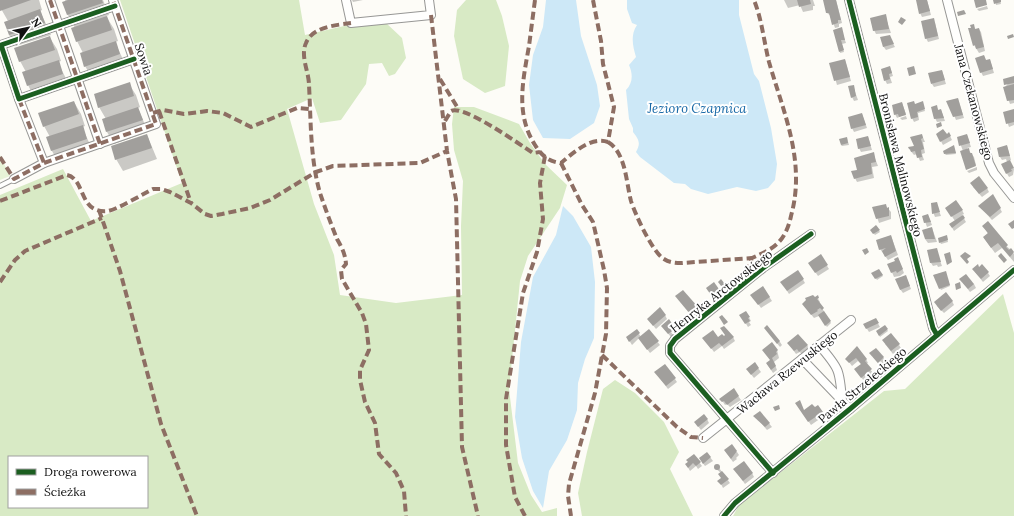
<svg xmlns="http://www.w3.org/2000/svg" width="1014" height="516" font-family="Lora,serif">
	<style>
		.green { fill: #e7f3d7 }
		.forest { fill: #d8eac5; fill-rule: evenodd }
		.water { fill: #cde8f7 }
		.shadow { fill: #0003 }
		.building { fill: #a19f9c }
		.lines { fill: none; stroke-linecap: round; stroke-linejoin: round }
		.service-casing { stroke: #979795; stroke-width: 6 }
		.minor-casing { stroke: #979795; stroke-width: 10 }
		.service { stroke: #fffffe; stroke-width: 4 }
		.minor { stroke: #fffffe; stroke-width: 8 }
		.quiet { stroke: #8d6e63; stroke-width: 4; stroke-dasharray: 8 4; stroke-linecap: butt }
		.cycleway-casing { stroke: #fff; stroke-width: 8 }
		.cycleway { stroke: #1b5e20; stroke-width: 5 }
		.labels { text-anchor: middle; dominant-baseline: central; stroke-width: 4; stroke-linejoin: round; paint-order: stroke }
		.street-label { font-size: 12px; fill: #111; stroke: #fff }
		.water-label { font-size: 13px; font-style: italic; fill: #1768a6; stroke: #fff }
	</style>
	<rect width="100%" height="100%" fill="#fdfcf7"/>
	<path class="green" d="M0,155L10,176L0,180Z"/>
	<g class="forest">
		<path d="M120,0H299L305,35L353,24L385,22L402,38L406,58L395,74L389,76L382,63L369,64L366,84L341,120L320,123L312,98L287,109L314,204L334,255L340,295L396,303L462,295L461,226L463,181L454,150L452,124L454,107H474L519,124L530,143L545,164L567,185L560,208L528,256L520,281L509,389L518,463L531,495L542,512L557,508V516H0V195L63,169L91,221L182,183ZM9,457H147V507H9Z"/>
		<path d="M466,0H496L502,16L509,46L505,86L485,93L463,79L454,36L457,10Z"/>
		<path d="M1003,294L1014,333V516H733L739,505L884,391L905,389Z"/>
		<path d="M615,380L635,393L664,422L679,452L670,469L693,516H582L578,493L587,452L603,389Z"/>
	</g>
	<g class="water">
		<path d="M546,0H576L581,36L597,85L600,106L594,123L570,139L543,138L533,120L529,85L533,55L543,27Z"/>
		<path d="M627,0H739V15L754,74L759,81L771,128L777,164L775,180L768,188L756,191L737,187L708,194L691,189L685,184L674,183L640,157L636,152C641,143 639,140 633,132V128L629,119L626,90C633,83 633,74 629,65L636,57C633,47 630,35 637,25L632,23L627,9Z"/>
		<path d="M563,206L573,216L591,247L595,282L594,338L585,359L578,383L577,410L567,440L549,471L543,508L533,491L522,458L515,417L521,342L533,277L556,235Z"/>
	</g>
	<g class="shadow">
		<path d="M0,0H39L42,10L40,11L51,35L16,46L9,35L8,21L0,7Z"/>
		<path d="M65,0H103L109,15L106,16L114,29L118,41L115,42L126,66L92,78L85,66L83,53L77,41L75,28L68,15L64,2H66Z"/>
		<path d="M352,0H363L353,2Z"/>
		<path d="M784,0H813L815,6H813V10L803,12L800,5L788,8Z"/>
		<path d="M824,0H836L842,23L839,24V27L835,28L831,16L827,13Z"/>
		<path d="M921,0H927L931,15L922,17L920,13Z"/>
		<path d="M995,0H1000L1001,4L996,5Z"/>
		<path d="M987,6L988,9L979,11L977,9Z"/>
		<path d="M885,16L891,33L876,34L874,30Z"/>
		<path d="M935,23L939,39L928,42L926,38Z"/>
		<path d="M973,25L976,30L979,29L981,32L985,51L979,53L974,45L972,28Z"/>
		<path d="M841,29L846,43L842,44L844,52L840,53Z"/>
		<path d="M50,38L57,49L61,61L58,62L69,85L34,97L28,85L26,72L20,61Z"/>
		<path d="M891,40L895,47L886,50L883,46Z"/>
		<path d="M984,56L986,61L990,60L994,73L983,76L981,72Z"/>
		<path d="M845,60L851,81L837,85L831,64Z"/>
		<path d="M890,67L893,76L890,77L892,83L887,84L885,80Z"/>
		<path d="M942,71L946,84L934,87L932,84Z"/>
		<path d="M1014,77V103L1010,104L1004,88Z"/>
		<path d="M129,84L136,95L140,107L138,108L148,132L114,144L107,132L103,120L106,119L99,107Z"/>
		<path d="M853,86L858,100L854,101L852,97Z"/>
		<path d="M958,99L964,118L956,120L948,101Z"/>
		<path d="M74,102L81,114L85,126L82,127L93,151L58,162L52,151L50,137L44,126Z"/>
		<path d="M902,103L906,114L897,118L895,114Z"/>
		<path d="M923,104L925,111L918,113L919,120L914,122L912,118L915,105Z"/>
		<path d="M936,106L939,111L941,110L945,121L937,122L935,118Z"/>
		<path d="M1014,110V125L1009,127L1004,113Z"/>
		<path d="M862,114L867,128L854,132L852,128Z"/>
		<path d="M906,116L907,119L902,120L900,118Z"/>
		<path d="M937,134H949L952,140L943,145Z"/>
		<path d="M147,135L157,159L123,171L116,159Z"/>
		<path d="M922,135L925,142H923L925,153L922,154L924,160L920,161L917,154L914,155L909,149L915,146Z"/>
		<path d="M967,135L971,147L967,148L974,157L976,165L966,169L963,151L958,138Z"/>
		<path d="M868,137L872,150L861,152L859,148Z"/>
		<path d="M847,138L849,145L842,146L841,145Z"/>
		<path d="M1007,146L1011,160L1009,161L1014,169L1013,175L1009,177L1002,165L1007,162L1006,159L1002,160L1000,157Z"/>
		<path d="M954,148L956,154L946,155L945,154Z"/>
		<path d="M873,153L878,166L872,167L874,178L857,182L852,172L859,170Z"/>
		<path d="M977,167V170L969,173L967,171Z"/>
		<path d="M973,187L987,188L989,192L982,197Z"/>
		<path d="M993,196L1002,212L992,220L979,206Z"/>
		<path d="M936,203L941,216L935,217L933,212Z"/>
		<path d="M885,205L891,212V219L879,223L874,208Z"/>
		<path d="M962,210L964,214L962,215L966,222L954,231L950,224L955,221L949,212Z"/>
		<path d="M928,215L932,225L927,227L923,216Z"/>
		<path d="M876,226L880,232L875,235L871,230Z"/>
		<path d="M984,227L1011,250L1014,254V262L1002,248L995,253L984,238L988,234Z"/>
		<path d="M932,228L937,242L928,243L925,239Z"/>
		<path d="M891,236L898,255L888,260L880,249Z"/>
		<path d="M947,238L948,242L941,244L940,242Z"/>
		<path d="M936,249L942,266L938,267L937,265L933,266L931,263Z"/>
		<path d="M821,256L829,269L818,276L809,263Z"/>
		<path d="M898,258L904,273L900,276L894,277L889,265L896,262Z"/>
		<path d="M979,268L988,273L990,276L983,282L975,272Z"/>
		<path d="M879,270L883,276L877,280L873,274Z"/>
		<path d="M798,271L805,283L789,294L784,286Z"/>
		<path d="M945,272L950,286L941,290L934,275Z"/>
		<path d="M907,279L911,289L903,293L900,289Z"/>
		<path d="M714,283L722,296L716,301L709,291Z"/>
		<path d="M963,283L974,284L976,288L970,292Z"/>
		<path d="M763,287L772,301L761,308L754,298Z"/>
		<path d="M683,291L699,312L693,317L679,300Z"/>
		<path d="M817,297L820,302L819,303L831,323L827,327L819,316L814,318L805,307Z"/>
		<path d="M952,301L954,305L944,313L937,306Z"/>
		<path d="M746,312L751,321L749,322L751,325L748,327L743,319Z"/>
		<path d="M665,315L667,319L656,329L648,319Z"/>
		<path d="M876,320L880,327L869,332L864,324Z"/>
		<path d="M672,326L674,329L671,332L673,335L671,337L664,329Z"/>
		<path d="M767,326L780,342L782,345L780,347L767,331Z"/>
		<path d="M885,326L888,331L880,337L877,331Z"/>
		<path d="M637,331L641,337L649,331L660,345L650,353L639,338L632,345L627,337Z"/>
		<path d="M733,337L735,341L724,349L722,346L714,352L706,341Z"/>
		<path d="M788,343L807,345L809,349L802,355L800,352L796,354Z"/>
		<path d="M885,344L899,345L901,348L893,354Z"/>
		<path d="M876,349L886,361L880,366L873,357Z"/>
		<path d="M777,350L779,358L774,362L777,370L773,373L767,364L771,360L766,354Z"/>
		<path d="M853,353L866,359L868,363L866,364L873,373L864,381L858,373L862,365L858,361L852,366L849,362Z"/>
		<path d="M755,364L761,372L754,378L750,373Z"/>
		<path d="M658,376L675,379L677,382L668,389Z"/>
		<path d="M734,390L741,400L730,407L727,404L725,405L721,399Z"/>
		<path d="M797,404L804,411L822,412L824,416L811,425Z"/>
		<path d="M760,412L772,427L767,430L755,416Z"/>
		<path d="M707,419L709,423L701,430L697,425Z"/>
		<path d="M725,451L737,452L739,455L736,458L737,459L733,462Z"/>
		<path d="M707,453L713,461L705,466L702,462Z"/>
		<path d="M694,455L702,466L698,469L696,466L690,471L686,464Z"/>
		<path d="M717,465L730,483L723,488L721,484V473L715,468Z"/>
		<path d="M737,473H752L754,477L745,484Z"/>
	</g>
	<g class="building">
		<path d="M0,0H31L0,11Z"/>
		<path d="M68,0H102L103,3L67,15L62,2Z"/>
		<path d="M797,0H810L811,4L799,7Z"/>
		<path d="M823,0H836L841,20H838V23L832,25L829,13H826Z"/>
		<path d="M916,0H927L930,11L919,14Z"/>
		<path d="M974,0H986L987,5L976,8Z"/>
		<path d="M993,0H1001V2L994,4Z"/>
		<path d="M40,9L45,23L9,35L4,22Z"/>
		<path d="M964,10L966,14L958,16L957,12Z"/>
		<path d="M886,14L889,29L873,31L870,18Z"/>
		<path d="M107,16L112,30L76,42L71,28Z"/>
		<path d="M901,17L906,20L902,25L898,22Z"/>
		<path d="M934,18L938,36L925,39L921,21Z"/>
		<path d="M974,24L975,29L979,28L984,47L976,49L975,45L973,46L968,28H971L970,25Z"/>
		<path d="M842,27L845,40H841L844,50L839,52L833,30Z"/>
		<path d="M1013,34L1014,37L1008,39L1007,36Z"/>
		<path d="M890,35L894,44L883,47L880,37Z"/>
		<path d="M50,36L55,50L19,62L14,48Z"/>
		<path d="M116,41L120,54L84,67L80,53Z"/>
		<path d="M984,55L986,60L990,59L993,69L980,73L975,58Z"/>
		<path d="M845,59L850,77L834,81L829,63Z"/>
		<path d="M59,60L63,74L27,86L22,72Z"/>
		<path d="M890,66L892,73L889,74L890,79L884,81L881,69Z"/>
		<path d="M914,66L916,74L909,76L907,68Z"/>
		<path d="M942,70L945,80L931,84L928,73Z"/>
		<path d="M1014,76V83L1004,85L1003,79Z"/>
		<path d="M130,82L134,96L98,108L94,94Z"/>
		<path d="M1014,84V100L1007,101L1003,87Z"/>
		<path d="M854,85L856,96L851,98L848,86Z"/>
		<path d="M958,98L963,115L953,117L946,101Z"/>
		<path d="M74,101L79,114L43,127L38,113Z"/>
		<path d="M914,101L915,104L923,101L925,109L917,112L918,117L911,119L907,103Z"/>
		<path d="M902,102L906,115L899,117L898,114L894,115L892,105Z"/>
		<path d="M937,105L938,110L941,109L944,118L934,119L931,107Z"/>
		<path d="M138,107L143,120L106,132L102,119Z"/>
		<path d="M1014,109V122L1006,124L1003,112Z"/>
		<path d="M862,113L866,125L851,129L848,117Z"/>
		<path d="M941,122L942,126L937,128L936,124Z"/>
		<path d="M83,125L87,139L51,151L46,137Z"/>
		<path d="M943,129L947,134L949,132L951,136L940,142L936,134Z"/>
		<path d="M147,134L152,148L115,160L111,146Z"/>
		<path d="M922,134L923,138L921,139L924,149L921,150L922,157L917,158L915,151L911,152L910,149H909L908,147L914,146L910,137Z"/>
		<path d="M967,134L970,143L959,146L957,137Z"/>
		<path d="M868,136L871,146L858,149L856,139Z"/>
		<path d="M847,137L848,143L841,145L839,139Z"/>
		<path d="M954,145L956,153L944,154L943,151Z"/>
		<path d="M1007,145L1010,156L999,157L997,148Z"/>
		<path d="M969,148L970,153H972L976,166L966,170L960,151Z"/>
		<path d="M874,152L876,162L871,163L872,174L854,179L851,171L857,170L854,158Z"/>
		<path d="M1010,160L1014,168L1011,169L1012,171L1006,174L1001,164Z"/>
		<path d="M979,176L988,188L979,194L970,183Z"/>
		<path d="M993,194L1001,208L990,217L978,206Z"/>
		<path d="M956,200L963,210L951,217L945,208Z"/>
		<path d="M937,202L940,212L932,214L931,203Z"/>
		<path d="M886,204L887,208L889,207V216L876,219L872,207Z"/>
		<path d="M928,214L931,222L924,223L922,216Z"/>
		<path d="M963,215L965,218L952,228L949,224Z"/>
		<path d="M1014,220V228L1012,229L1008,224Z"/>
		<path d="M988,221L1008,245L1006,247L1009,250L1011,248L1014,252L1010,257L998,243L991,248L983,237L988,233L982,226Z"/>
		<path d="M876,225L880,230L873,234L870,230Z"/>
		<path d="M932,227L935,239H925L922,230Z"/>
		<path d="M891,235L896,251L885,257L882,251L886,248L879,250L876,240Z"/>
		<path d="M947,235L948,240L939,243L938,238Z"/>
		<path d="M867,248L869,252L865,255L862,250Z"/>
		<path d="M937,248L941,262L930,263L927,250Z"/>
		<path d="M950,252L952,262L947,265L944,254Z"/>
		<path d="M965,252L971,256L967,259L969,262L967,264L960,256Z"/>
		<path d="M1001,253L1007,260L1004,263L998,256Z"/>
		<path d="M821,254L828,265L815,273L808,263Z"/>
		<path d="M898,257L903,269L897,273L896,271L891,273L887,264L895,261L894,259Z"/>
		<path d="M978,264L979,267L982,264L989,272L981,279L972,269Z"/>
		<path d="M879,269L883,275L875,279L871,273Z"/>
		<path d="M798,270L804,279L787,291L780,282Z"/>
		<path d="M946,271L950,285L939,289L933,275Z"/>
		<path d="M966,274L974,284L968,289L959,279Z"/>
		<path d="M906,275L910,286L900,290L895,279Z"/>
		<path d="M721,279L728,288L725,291L718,282Z"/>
		<path d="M714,282L721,292L713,298L706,288Z"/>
		<path d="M960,282L961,288L956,290L955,284Z"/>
		<path d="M763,286L770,297L758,305L750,295Z"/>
		<path d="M683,290L698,307L690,314L675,296Z"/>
		<path d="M946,292L953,301L941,311L934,302Z"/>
		<path d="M813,295L815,297L818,295L819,298L817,299L824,308L822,310L820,308L817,310L818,311L811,315L802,304L806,300L805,298Z"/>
		<path d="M660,307L666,315L653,326L647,319Z"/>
		<path d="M746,311L750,317L748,318L750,321L745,324L739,315Z"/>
		<path d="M824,311L831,321L825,326L818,315Z"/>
		<path d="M722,315L728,322L724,325L719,317Z"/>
		<path d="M876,318L879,323L866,329L863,324Z"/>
		<path d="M669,319L673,325L670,328L672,331L668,334L661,326Z"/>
		<path d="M767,325L780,341L777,344L764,328Z"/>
		<path d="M885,325L888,329L879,336L876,331Z"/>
		<path d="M724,326L734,337L722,346L719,343L711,349L702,338L713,330L718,337L722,334L724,336L725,335L720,328Z"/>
		<path d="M637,329L640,333L629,342L626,337Z"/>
		<path d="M649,329L659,341L647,350L638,338Z"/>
		<path d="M891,333L900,344L891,351L882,340Z"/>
		<path d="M798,334L808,345L799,352L797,349L794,351L787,343Z"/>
		<path d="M772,342L778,350L776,352L777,354L772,358L776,366L771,370L766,363L770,360L762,350Z"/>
		<path d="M857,346L867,359L865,361L872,369L861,378L854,369L861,364L856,358L849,363L845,359Z"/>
		<path d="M876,348L884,357L878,363L869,353Z"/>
		<path d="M755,362L759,368L751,375L746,369Z"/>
		<path d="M665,364L676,378L666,386L654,372Z"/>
		<path d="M734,388L739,396L727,405L724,401L722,402L719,399Z"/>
		<path d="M800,400L804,410L812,404L815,407L818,405L823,412L808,422L795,403Z"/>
		<path d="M779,405L780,409L775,411L773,407Z"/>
		<path d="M760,411L770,423L765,427L753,416Z"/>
		<path d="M704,414L708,419L698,427L694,422Z"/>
		<path d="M732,444L737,451L731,459L724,450Z"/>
		<path d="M707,452L711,457L703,464L699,458Z"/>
		<path d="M694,454L701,462L696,466L693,463L688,468L685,464L688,462L686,460Z"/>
		<path d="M744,461L753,473L743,481L733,469Z"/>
		<circle cx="717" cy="467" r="3"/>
		<path d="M722,471L729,479L721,485L717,481L721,478L718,474Z"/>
	</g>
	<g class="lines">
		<defs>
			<path id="service" d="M0,186L14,179"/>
			<g id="minor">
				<path d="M50,0L100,144"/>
				<path d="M346,0L351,23L431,15L429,0"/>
				<path d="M849,0L933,328L937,335"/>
				<path d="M947,0L989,163L994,173L1014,198"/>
				<path d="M115,6L1,45L19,99L134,59"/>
				<path d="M19,99L44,163"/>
				<path d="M14,179L44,163L156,124L113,0"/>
				<path d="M819,345C839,368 840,370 842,401"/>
				<path d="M802,359L850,409"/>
				<path d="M703,438L851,320"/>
				<path d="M773,473L670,353V346L675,339L763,268L811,234"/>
				<path d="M724,516L735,503L850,409L1014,270"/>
			</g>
		</defs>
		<use href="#service" class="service-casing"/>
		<use href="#minor" class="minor-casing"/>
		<use href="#service" class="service"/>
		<use href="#minor" class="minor"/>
		<g class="quiet">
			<path d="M50,0L100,144"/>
			<path d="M535,0C533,15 531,31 529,46C523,80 515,114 535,145C541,155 549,162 561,163C573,153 591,136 608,142L614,107L603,64L601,41L593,0"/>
			<path d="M431,15L447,151L456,199L462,447L478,516"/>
			<path d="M351,23C336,25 312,27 306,43C300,56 309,72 309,85C311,121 310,158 320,193C325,208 331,224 337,239C342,248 345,253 346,264L341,270L342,279L362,313L366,324L369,350L360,370V380L365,402L375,423L379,454L396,473L404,491L406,516"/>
			<path d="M440,79L459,110"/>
			<path d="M19,99L44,163"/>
			<path d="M159,111L191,203"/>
			<path d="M153,113L163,110L184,114L207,111L223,113L251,127L297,108L309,109"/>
			<path d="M445,121L451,111C463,104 519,144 533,153L540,152"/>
			<path d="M608,142C626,153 626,182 631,201C635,214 653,253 664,259C670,263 676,263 682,263L752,258"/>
			<path d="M0,157L14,179L44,163L156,124L113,0"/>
			<path d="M561,163L582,205L593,222L604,270L607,288L606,334L595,393L569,484L568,496L571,516"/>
			<path d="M0,201L67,175C86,179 78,214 108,211C118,209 143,194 153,189H161L170,192L191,203L205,214L211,216L222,214L250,208L270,200L316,172L333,166L420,163L447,151"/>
			<path d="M99,210L120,271L161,424L197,516"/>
			<path d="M0,282L15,260L25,251L102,218"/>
			<path d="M743,284L744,277L752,258C761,254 771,250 778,243C785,236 789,226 791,216C806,162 784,114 769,62C764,42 762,20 754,0"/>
			<path d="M602,355L677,427L691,437L703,438"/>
			<path d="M525,516L515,497L506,445V399L523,293L537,252L543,219L540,183L545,156"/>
		</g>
		<defs>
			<g id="cycleway">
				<path d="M849,0L933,328L937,335"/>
				<path d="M115,6L1,45L19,99L134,59"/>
				<path d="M773,473L670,353V346L675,339L763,268L811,234"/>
				<path d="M724,516L735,503L850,409L1014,270"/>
			</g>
		</defs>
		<use href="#cycleway" class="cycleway-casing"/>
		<use href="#cycleway" class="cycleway"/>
	</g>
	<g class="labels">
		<g class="street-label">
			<text transform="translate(144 59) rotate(71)">Sowia</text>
			<text transform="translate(974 102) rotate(75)">Jana Czekanowskiego</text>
			<text transform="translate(901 165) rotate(76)">Bronisława Malinowskiego</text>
			<text transform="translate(721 291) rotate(-38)">Henryka Arctowskiego</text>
			<text transform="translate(787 372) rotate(-39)">Wacława Rzewuskiego</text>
			<text transform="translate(862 385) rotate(-40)">Pawła Strzeleckiego</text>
		</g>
		<g class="water-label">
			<text x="697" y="108">Jezioro Czapnica</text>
		</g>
	</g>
	<rect x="8" y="456" width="140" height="52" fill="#ffffff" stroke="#a0a0a0"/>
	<rect x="16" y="469" width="20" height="6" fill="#1b5e20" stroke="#a0a0a0"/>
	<text x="44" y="476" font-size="12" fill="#111111">Droga rowerowa</text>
	<rect x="16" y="489" width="20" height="6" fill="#8d6e63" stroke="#a0a0a0"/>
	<text x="44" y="496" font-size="12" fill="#111111">Ścieżka</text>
	<g transform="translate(28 28) rotate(57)" stroke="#ffffff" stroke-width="3" paint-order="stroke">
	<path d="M0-3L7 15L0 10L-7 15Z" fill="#111111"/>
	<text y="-6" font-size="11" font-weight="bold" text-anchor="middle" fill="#111111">N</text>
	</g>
</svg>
